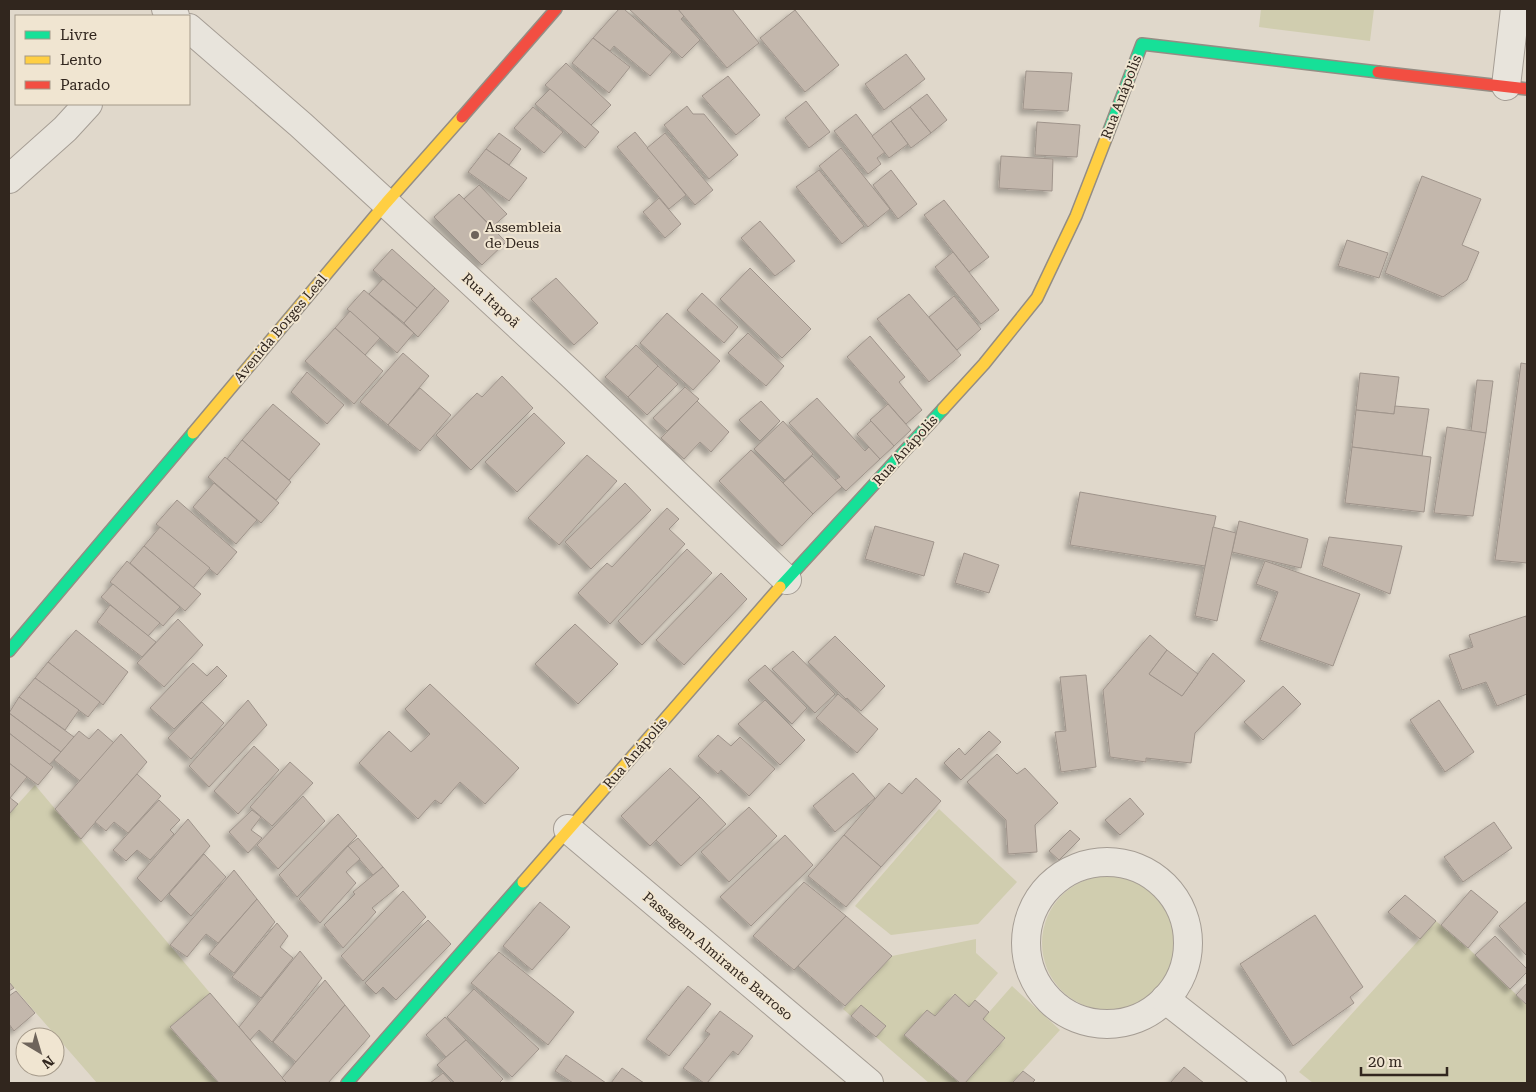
<svg xmlns="http://www.w3.org/2000/svg" width="1536" height="1092" font-family="'Roboto Serif',serif">
	<style>
		.green { fill: #d0cdaf }
		.building { fill: #c3b7ac; stroke: #9f948b; filter: url(#shadow) }
		.lines { fill: none; stroke-linecap: round; stroke-linejoin: round }
		.street-casing { stroke: #a59d94; stroke-width: 30 }
		.fast-casing { stroke: #948d84; stroke-width: 14 }
		.slow-casing { stroke: #948d84; stroke-width: 14 }
		.jam-casing { stroke: #948d84; stroke-width: 14 }
		.street { stroke: #e8e4dc; stroke-width: 28 }
		.fast { stroke: #16e098; stroke-width: 11 }
		.slow { stroke: #ffcf43; stroke-width: 11 }
		.jam { stroke: #f24e42; stroke-width: 11 }
		.poi-dot { fill: #6e645b; stroke: #f0e5d1; stroke-width: 2 }
		.labels { text-anchor: middle; dominant-baseline: central; stroke-width: 4; stroke-linejoin: round; paint-order: stroke }
		.street-label { font-size: 14px; fill: #31261e; stroke: #f0e5d1 }
		.poi-label { font-size: 14px; fill: #31261e; stroke: #f0e5d1; text-anchor: start }
	</style>
	<defs>
		<filter id="shadow"><feDropShadow dx="-4.5" dy="4.5" stdDeviation="2.5" flood-color="#0004"/></filter>
	</defs>
	<rect width="100%" height="100%" fill="#e0d8cb"/>
	<g class="green">
		<path d="M1261,9H1374L1370,41L1259,27Z"/>
		<path d="M35,785L210,993L170,1027L219,1083H97L9,982V814Z"/>
		<path d="M939,809L1017,882L978,924L891,935L855,906Z"/>
		<circle cx="1109" cy="943" r="67"/>
		<path d="M1436,921L1468,948L1527,1005V1083H1313L1299,1072Z"/>
		<path d="M976,939V953L998,973L969,1007L954,994L935,1016L927,1010L905,1035L960,1083H929L876,1037L885,1026L861,1005L851,1016L843,1009L892,956Z"/>
		<path d="M1012,986L1060,1030L1012,1083H965L1005,1039L983,1019Z"/>
	</g>
	<g class="building">
		<path d="M619,9H624L672,52L650,76L614,46L610,51L593,38Z"/>
		<path d="M629,9H678L684,16L681,19L700,40L682,58Z"/>
		<path d="M678,9H732L759,43L727,68Z"/>
		<path d="M795,10L839,65L805,92L760,38Z"/>
		<path d="M593,38L630,67L609,93L572,63Z"/>
		<path d="M906,54L925,79L884,110L865,84Z"/>
		<path d="M566,63L611,105L591,125L545,85Z"/>
		<path d="M1026,71L1072,73L1068,111L1023,109Z"/>
		<path d="M728,76L760,115L736,135L702,96Z"/>
		<path d="M550,89L599,132L585,148L535,104Z"/>
		<path d="M927,94L947,120L931,133L910,107Z"/>
		<path d="M806,101L830,132L809,148L785,118Z"/>
		<path d="M687,106L693,114H704L738,155L709,179L664,125Z"/>
		<path d="M533,107L563,132L544,153L514,128Z"/>
		<path d="M910,107L931,133L911,148L891,121Z"/>
		<path d="M856,114L885,152L877,158L881,164L868,174L834,131Z"/>
		<path d="M891,121L908,144L889,158L872,136Z"/>
		<path d="M1037,122L1080,125L1077,157L1035,155Z"/>
		<path d="M635,132L686,195L669,209L617,147Z"/>
		<path d="M499,133L521,149L509,165L486,149Z"/>
		<path d="M665,133L713,190L695,205L647,148Z"/>
		<path d="M841,148L890,209L868,227L819,166Z"/>
		<path d="M486,149L527,178L509,201L468,172Z"/>
		<path d="M1001,156L1053,159L1052,191L999,188Z"/>
		<path d="M819,170L864,226L842,244L796,187Z"/>
		<path d="M891,170L917,204L898,219L873,185Z"/>
		<path d="M1422,176L1481,199L1462,245L1479,252L1467,280L1443,297L1385,273Z"/>
		<path d="M479,185L507,214L492,227L464,199Z"/>
		<path d="M459,194L506,242L482,265L434,217Z"/>
		<path d="M659,198L681,224L665,238L643,212Z"/>
		<path d="M944,200L989,257L969,272L924,215Z"/>
		<path d="M760,221L795,261L775,276L741,238Z"/>
		<path d="M1347,240L1388,253L1379,278L1338,266Z"/>
		<path d="M392,249L435,288L417,308L373,270Z"/>
		<path d="M953,252L999,310L981,324L935,267Z"/>
		<path d="M750,268L811,329L782,358L720,299Z"/>
		<path d="M556,278L598,323L574,345L531,299Z"/>
		<path d="M383,279L417,308L404,323L369,294Z"/>
		<path d="M435,288L449,301L418,337L404,323Z"/>
		<path d="M364,290L414,333L397,353L347,309Z"/>
		<path d="M702,293L738,327L724,343L687,310Z"/>
		<path d="M909,294L961,355L929,382L877,319Z"/>
		<path d="M954,296L981,329L957,350L929,317Z"/>
		<path d="M350,311L380,338L365,355L335,328Z"/>
		<path d="M667,313L720,361L693,390L640,343Z"/>
		<path d="M335,328L383,371L354,404L305,361Z"/>
		<path d="M748,333L784,366L766,386L728,353Z"/>
		<path d="M870,336L905,377L899,382L922,410L906,424L847,357Z"/>
		<path d="M636,345L658,366L628,397L605,377Z"/>
		<path d="M403,353L429,376L388,425L360,402Z"/>
		<path d="M1521,363L1527,364V563L1495,560Z"/>
		<path d="M658,366L678,384L647,415L628,397Z"/>
		<path d="M307,372L344,405L327,424L291,392Z"/>
		<path d="M1360,373L1399,377L1394,414L1356,410Z"/>
		<path d="M502,376L533,408L471,470L436,435L477,393L482,397Z"/>
		<path d="M1477,380L1493,381L1486,433L1471,431Z"/>
		<path d="M685,387L699,399L667,431L653,418Z"/>
		<path d="M420,388L451,415L420,451L388,425Z"/>
		<path d="M817,398L865,451L869,447L880,459L846,491L835,480L840,477L789,423Z"/>
		<path d="M697,401L729,432L711,452L700,442L684,459L661,438Z"/>
		<path d="M761,401L780,421L760,441L739,420Z"/>
		<path d="M273,404L320,444L289,480L242,440Z"/>
		<path d="M888,404L911,430L894,446L870,420Z"/>
		<path d="M1395,406L1429,409L1422,456L1352,447L1356,410L1394,414Z"/>
		<path d="M534,413L565,443L517,492L485,462Z"/>
		<path d="M783,421L813,454L785,480L754,449Z"/>
		<path d="M871,421L894,446L880,459L857,434Z"/>
		<path d="M1447,427L1486,433L1473,516L1434,513Z"/>
		<path d="M242,440L291,482L276,500L227,459Z"/>
		<path d="M1352,447L1431,457L1424,512L1345,503Z"/>
		<path d="M751,450L813,514L782,546L719,481Z"/>
		<path d="M587,455L617,481L559,545L528,518Z"/>
		<path d="M812,456L842,487L813,514L783,483Z"/>
		<path d="M225,457L279,503L261,523L208,477Z"/>
		<path d="M214,483L257,520L236,544L193,507Z"/>
		<path d="M625,483L651,510L591,569L565,542Z"/>
		<path d="M1080,492L1216,516L1205,566L1070,545Z"/>
		<path d="M177,500L237,552L217,575L156,524Z"/>
		<path d="M667,508L679,519L669,529L685,544L610,624L578,593L607,563L612,567Z"/>
		<path d="M1239,521L1308,539L1301,568L1232,552Z"/>
		<path d="M875,526L934,542L924,576L865,559Z"/>
		<path d="M160,527L210,568L193,588L144,546Z"/>
		<path d="M1213,527L1236,533L1217,621L1195,616Z"/>
		<path d="M1329,537L1402,546L1390,594L1322,566Z"/>
		<path d="M144,546L201,594L185,611L130,563Z"/>
		<path d="M687,549L712,573L642,645L618,621Z"/>
		<path d="M964,553L999,565L989,593L955,583Z"/>
		<path d="M127,561L180,607L163,626L110,582Z"/>
		<path d="M1265,561L1360,594L1333,666L1260,640L1278,592L1256,584Z"/>
		<path d="M721,573L747,599L684,665L656,640Z"/>
		<path d="M113,584L160,623L148,636L101,597Z"/>
		<path d="M110,605L156,642L142,657L97,622Z"/>
		<path d="M1526,616L1527,621V694L1497,706L1486,682L1462,690L1449,655L1473,647L1469,635Z"/>
		<path d="M178,619L203,645L164,687L137,663Z"/>
		<path d="M575,624L618,664L578,704L535,664Z"/>
		<path d="M76,630L128,672L103,705L48,662Z"/>
		<path d="M1150,635L1167,650L1149,674L1182,696L1213,653L1245,681L1195,733L1191,763L1146,758V762L1110,757L1103,690Z"/>
		<path d="M835,636L885,686L861,711L847,698L846,699L808,662Z"/>
		<path d="M1167,650L1198,674L1182,696L1149,674Z"/>
		<path d="M793,651L835,694L815,713L772,669Z"/>
		<path d="M48,662L100,702L88,717L35,678Z"/>
		<path d="M193,663L207,676L217,666L227,676L174,729L150,708Z"/>
		<path d="M765,665L807,708L792,724L748,680Z"/>
		<path d="M1086,675L1096,767L1061,772L1055,732L1066,731L1060,677Z"/>
		<path d="M35,678L79,710L65,730L19,697Z"/>
		<path d="M430,684L519,768L485,804L460,782L441,804L435,800L418,819L359,763L389,731L411,752L430,734L405,709Z"/>
		<path d="M1283,686L1301,704L1263,740L1244,722Z"/>
		<path d="M838,694L878,729L857,753L816,718Z"/>
		<path d="M19,697L74,737L61,752L9,713Z"/>
		<path d="M248,700L267,725L209,787L189,766Z"/>
		<path d="M765,700L805,740L780,765L738,724Z"/>
		<path d="M1439,700L1474,752L1445,772L1410,720Z"/>
		<path d="M202,702L224,723L191,759L168,738Z"/>
		<path d="M9,713L61,752L49,765L9,733Z"/>
		<path d="M98,729L114,743L80,781L54,760L79,731L89,739Z"/>
		<path d="M989,731L1001,742L961,780L944,763L959,748L965,755Z"/>
		<path d="M9,733L53,767L38,785L9,763Z"/>
		<path d="M121,734L147,762L81,839L55,809Z"/>
		<path d="M718,735L731,746L740,737L775,769L749,796L721,770L718,774L698,756Z"/>
		<path d="M254,746L279,770L238,814L214,791Z"/>
		<path d="M997,754L1017,774L1025,768L1058,803L1035,825L1037,852L1008,854L1006,820L967,782Z"/>
		<path d="M290,762L313,783L272,826L250,807Z"/>
		<path d="M9,763L27,777L10,798L9,797Z"/>
		<path d="M670,768L700,797L650,846L621,816Z"/>
		<path d="M853,773L875,798L835,832L813,806Z"/>
		<path d="M137,774L161,796L128,833L114,822L106,831L95,822Z"/>
		<path d="M916,778L941,801L881,867L844,835L889,783L902,794Z"/>
		<path d="M303,796L325,821L278,869L257,845Z"/>
		<path d="M9,797L18,804L9,814Z"/>
		<path d="M700,797L726,824L681,866L656,840Z"/>
		<path d="M1130,798L1144,814L1120,835L1105,820Z"/>
		<path d="M159,800L180,820L170,830L174,834L150,860L137,850L126,861L113,850Z"/>
		<path d="M749,807L777,836L729,882L701,852Z"/>
		<path d="M252,810L261,817L251,830L262,838L248,853L229,832Z"/>
		<path d="M338,814L357,836L297,897L279,875Z"/>
		<path d="M188,819L210,846L161,902L137,878Z"/>
		<path d="M1494,822L1512,848L1463,882L1444,857Z"/>
		<path d="M1070,830L1080,839L1059,860L1049,851Z"/>
		<path d="M785,835L813,865L751,926L720,897Z"/>
		<path d="M844,835L881,867L846,907L808,876Z"/>
		<path d="M358,838L383,867L373,875L348,846Z"/>
		<path d="M348,846L360,859L346,872L356,883L320,923L299,899Z"/>
		<path d="M204,854L226,877L191,916L169,894Z"/>
		<path d="M383,867L399,886L372,908L376,912L343,948L324,925L355,894L353,892Z"/>
		<path d="M234,870L257,899L218,943L206,934L187,957L170,945Z"/>
		<path d="M804,882L846,916L794,970L753,936Z"/>
		<path d="M1471,890L1498,912L1468,948L1441,925Z"/>
		<path d="M403,891L426,917L363,981L341,956Z"/>
		<path d="M1405,895L1436,921L1420,939L1388,912Z"/>
		<path d="M257,899L275,922L234,973L209,954Z"/>
		<path d="M1527,901V956L1499,926Z"/>
		<path d="M540,902L570,927L532,970L503,946Z"/>
		<path d="M1315,915L1363,987L1350,997L1354,1003L1293,1046L1240,964Z"/>
		<path d="M846,916L892,956L845,1006L798,966Z"/>
		<path d="M428,920L451,944L396,1000L383,987L376,994L365,983Z"/>
		<path d="M277,923L288,936L280,947L293,958L261,998L232,977Z"/>
		<path d="M1495,936L1527,969V972L1510,989L1475,955Z"/>
		<path d="M300,951L322,978L272,1042L259,1030L250,1040L239,1027Z"/>
		<path d="M499,952L574,1012L548,1045L471,983Z"/>
		<path d="M325,980L345,1005L296,1062L273,1042Z"/>
		<path d="M9,982L14,988L9,991Z"/>
		<path d="M1527,983V1005L1516,995Z"/>
		<path d="M688,986L711,1004L669,1056L646,1039Z"/>
		<path d="M474,989L539,1049L512,1077L447,1017Z"/>
		<path d="M16,991L35,1013L14,1031L9,1024V996Z"/>
		<path d="M210,993L250,1040L287,1083H219L170,1027Z"/>
		<path d="M955,994L969,1007L975,1000L989,1012L983,1019L1005,1038L965,1083H960L904,1035L927,1010L935,1016Z"/>
		<path d="M345,1005L370,1036L328,1083H287L282,1078Z"/>
		<path d="M861,1005L886,1026L876,1037L851,1016Z"/>
		<path d="M720,1011L753,1036L738,1055L733,1051L707,1083H704L683,1068L710,1034L705,1031Z"/>
		<path d="M445,1017L466,1040L446,1057L426,1035Z"/>
		<path d="M466,1040L503,1079L499,1083H455L437,1065Z"/>
		<path d="M566,1055L606,1083H573L555,1071Z"/>
		<path d="M1184,1067L1204,1083H1170Z"/>
		<path d="M622,1068L644,1083H611Z"/>
		<path d="M1023,1071L1035,1080L1032,1083H1012Z"/>
		<path d="M443,1073L452,1083H430Z"/>
	</g>
	<g class="lines">
		<defs>
			<g id="street">
				<path d="M166,9L175,16"/>
				<path d="M189,28L301,125L386,203L572,375L787,580"/>
				<path d="M1506,86L1515,9"/>
				<path d="M9,179L65,129L88,104"/>
				<path d="M568,829L869,1083"/>
				<circle cx="1107" cy="943" r="81"/>
				<path d="M1165,999L1272,1083"/>
			</g>
			<g id="fast">
				<path d="M1107,136L1142,44L1378,72"/>
				<path d="M780,587L943,409"/>
				<path d="M9,651L193,433"/>
				<path d="M347,1083L523,882"/>
			</g>
			<g id="slow">
				<path d="M943,409L984,364L1037,298L1076,216L1107,136"/>
				<path d="M193,433L386,203L462,117"/>
				<path d="M523,882L780,587"/>
			</g>
			<g id="jam">
				<path d="M1378,72L1527,89"/>
				<path d="M462,117L556,9"/>
			</g>
		</defs>
		<use href="#street" class="street-casing"/>
		<use href="#fast" class="fast-casing"/>
		<use href="#slow" class="slow-casing"/>
		<use href="#jam" class="jam-casing"/>
		<use href="#street" class="street"/>
		<use href="#fast" class="fast"/>
		<use href="#slow" class="slow"/>
		<use href="#jam" class="jam"/>
	</g>
	<circle class="poi-dot" cx="475" cy="235" r="5"/>
	<g class="labels">
		<g class="street-label">
			<text transform="translate(1121 97) rotate(-69)">Rua Anápolis</text>
			<text transform="translate(491 300) rotate(43)">Rua Itapoã</text>
			<text transform="translate(280 328) rotate(-50)">Avenida Borges Leal</text>
			<text transform="translate(905 450) rotate(-48)">Rua Anápolis</text>
			<text transform="translate(635 753) rotate(-49)">Rua Anápolis</text>
			<text transform="translate(718 956) rotate(40)">Passagem Almirante Barroso</text>
		</g>
		<g class="poi-label">
			<text x="485" y="227">Assembleia<tspan x="485" dy="16">de Deus</tspan></text>
		</g>
	</g>
	<rect width="1536" height="1092" fill="none" stroke="#31261e" stroke-width="20"/>
	<rect x="15" y="15" width="175" height="90" fill="#f0e5d1" stroke="#a49989"/>
	<rect x="25" y="31" width="25" height="8" fill="#16e098" stroke="#a49989"/>
	<text x="60" y="40" font-size="15" fill="#31261e">Livre</text>
	<rect x="25" y="56" width="25" height="8" fill="#ffcf43" stroke="#a49989"/>
	<text x="60" y="65" font-size="15" fill="#31261e">Lento</text>
	<rect x="25" y="81" width="25" height="8" fill="#f24e42" stroke="#a49989"/>
	<text x="60" y="90" font-size="15" fill="#31261e">Parado</text>
	<g transform="translate(40 1052) rotate(142)"><circle r="24" fill="#f0e5d1" stroke="#a49989"/>
	<path d="M0-4L9 19L0 12L-9 19Z" fill="#6e645b"/>
	<text y="-8" font-size="14" font-weight="bold" text-anchor="middle" fill="#31261e">N</text>
	</g>
	<path d="M1361 1067v8h86v-8" fill="none" stroke="#31261e" stroke-width="2.5"/>
	<text x="1368" y="1067" font-size="15" fill="#31261e" stroke="#f0e5d1" stroke-width="4" paint-order="stroke">20 m</text>
</svg>
